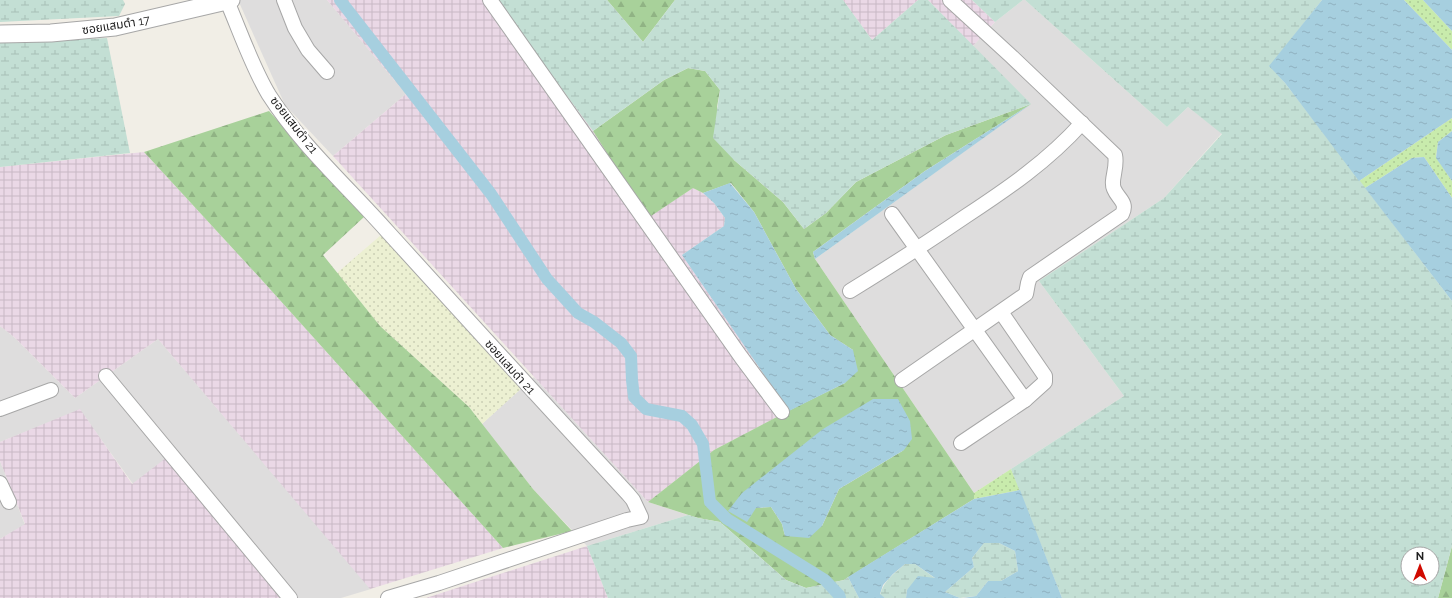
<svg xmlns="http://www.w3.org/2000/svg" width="1452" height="598" font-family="Raleway,'Noto Sans Thai',sans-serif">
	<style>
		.residential { fill: #dedddd }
		.industrial { fill: url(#industrial-grid) }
		.farmland { fill: url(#farmland-dots) }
		.grass { fill: url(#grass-dots) }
		.forest { fill: url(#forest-firs); fill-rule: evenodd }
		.wetland { fill: url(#wetland-marsh); fill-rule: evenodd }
		.water { fill: url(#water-ripples) }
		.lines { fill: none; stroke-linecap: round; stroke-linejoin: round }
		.canal { stroke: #a6cfdf; stroke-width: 12 }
		.minor-casing { stroke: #a7a7a7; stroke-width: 16 }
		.tertiary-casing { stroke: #a7a7a7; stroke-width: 19 }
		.minor { stroke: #fff; stroke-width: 14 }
		.tertiary { stroke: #fff; stroke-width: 17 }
		.labels { text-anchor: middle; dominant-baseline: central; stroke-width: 4; stroke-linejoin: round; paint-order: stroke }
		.street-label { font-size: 12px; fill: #202020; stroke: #fff }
	</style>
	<defs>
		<pattern id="industrial-grid" width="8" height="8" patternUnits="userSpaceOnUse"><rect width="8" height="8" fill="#ead8e6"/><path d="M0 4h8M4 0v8" fill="none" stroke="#c8b9c5"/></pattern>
		<pattern id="farmland-dots" width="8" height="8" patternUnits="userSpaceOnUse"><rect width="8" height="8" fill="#ecf0d2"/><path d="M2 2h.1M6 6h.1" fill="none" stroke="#caceb4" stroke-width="1.8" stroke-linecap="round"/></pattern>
		<pattern id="grass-dots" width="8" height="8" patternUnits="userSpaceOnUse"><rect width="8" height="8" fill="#c8ebac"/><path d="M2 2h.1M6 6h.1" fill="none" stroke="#acc994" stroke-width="1.8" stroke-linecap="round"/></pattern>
		<pattern id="forest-firs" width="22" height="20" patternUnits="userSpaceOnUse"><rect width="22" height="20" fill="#a8d19a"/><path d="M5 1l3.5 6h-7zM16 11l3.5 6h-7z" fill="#90b384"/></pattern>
		<pattern id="wetland-marsh" width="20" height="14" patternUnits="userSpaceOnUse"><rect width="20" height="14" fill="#c3dfd4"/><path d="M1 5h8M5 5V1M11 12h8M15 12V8" fill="none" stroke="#a7bfb6"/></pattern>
		<pattern id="water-ripples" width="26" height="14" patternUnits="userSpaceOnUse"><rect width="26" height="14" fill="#a6cfdf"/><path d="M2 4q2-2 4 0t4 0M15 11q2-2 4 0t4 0" fill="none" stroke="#8fb1bf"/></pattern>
	</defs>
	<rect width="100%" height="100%" fill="#f1eee6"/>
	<g class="residential">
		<path d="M238,0H327L406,94L333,156L285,105Z"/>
		<path d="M1023,0H1025L1167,127L1188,107L1222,133L1164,198L1039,281L1124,396L974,493L815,259L1030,104L973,46L995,22Z"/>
		<path d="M0,326L14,337L75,398L158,339L371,589L341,598H280L166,459L133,484L80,410L0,442Z"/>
		<path d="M534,377L648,502L688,515L587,546L533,489L482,424Z"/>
		<path d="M0,461L25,525L0,539Z"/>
	</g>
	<g class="industrial">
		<path d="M327,0H496L593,131L648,217L693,188L703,193L714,203L725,218L724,226L682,255L789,411L714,450L648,502L333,156L406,94Z"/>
		<path d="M843,0H918L872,40Z"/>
		<path d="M928,0H972L995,22L973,46Z"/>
		<path d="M144,152L260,278L503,548L370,589L158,339L75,398L14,337L0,326V167Z"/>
		<path d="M80,409L132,484L166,458L280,598H0V539L25,524L0,461V442Z"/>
		<path d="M587,546L608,598H426Z"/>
	</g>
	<path class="farmland" d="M381,235L522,388L482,424L469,407L380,326L337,273Z"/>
	<g class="grass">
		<path d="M1404,0H1423L1452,31V50Z"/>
		<path d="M1452,118V131L1438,142L1436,157L1452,181V198L1424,157L1412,158L1365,188L1359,181Z"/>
		<path d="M1011,469L1020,490L974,499V493Z"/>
	</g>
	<g class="forest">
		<path d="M607,0H675L643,42Z"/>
		<path d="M688,68L705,71L720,90L717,107L734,160L783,202L804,229L826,213L856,182L946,135L1031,104L925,171L813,252L815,259L974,493V499L844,580L806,588L786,580L720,522L698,518L648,502L714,450L796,407L845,383L853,350L830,335L796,289L754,212L731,183L703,193L693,188L648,218L593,131L664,80ZM904,450L839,489L822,526L785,536L782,524L771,507L756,508Z"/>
		<path d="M269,111L364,217L323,255L380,326L469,407L533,489L572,531L503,548L260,278L144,152Z"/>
		<path d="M1452,546V598H1438Z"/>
	</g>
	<g class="wetland">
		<path d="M0,0H123L125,4L119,16L0,22Z"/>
		<path d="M496,0H607L643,42L675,0H843L872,40L918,0H928L1031,104L946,135L856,182L826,213L804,229L783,202L734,160L713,138L720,90L705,71L688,68L664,80L593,131Z"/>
		<path d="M972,0H1023L995,22Z"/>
		<path d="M1025,0H1322L1270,66L1285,83L1452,301V546L1438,598H1062L1011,469L1124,396L1039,281L1164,198L1222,134L1188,107L1167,127ZM1408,554H1432V578H1408Z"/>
		<path d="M107,38L130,153L0,167V43Z"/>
		<path d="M688,515L698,518L720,522L786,580L806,588L844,580L848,577L859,598H608L587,546Z"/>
		<path d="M984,543H999L1015,551L1018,571L1001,581H988L976,596L960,598L945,592L974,567L972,558Z"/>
		<path d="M905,564H915L936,579L907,590L906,598H885L880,595C884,580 894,574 905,564Z"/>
	</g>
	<g class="water">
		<path d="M1322,0H1404L1452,50V118L1359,181L1285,83L1269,66Z"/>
		<path d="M1423,0H1452V31Z"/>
		<path d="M1031,104L815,259L813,252L925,171Z"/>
		<path d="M1452,131V181L1436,158L1438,142Z"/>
		<path d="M1424,157L1452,198V301L1365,188L1412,158Z"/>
		<path d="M730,183L754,212L796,289L830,335L853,350L858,371L845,383L789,411L682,255L724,226L725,218L714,203L703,193Z"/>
		<path d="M873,399H898L910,421L912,439L904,450L839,489L822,526L809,538L785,536L782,524L771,507L756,508L747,522L728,511L742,493L823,429Z"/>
		<path d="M1020,490L1062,598H963L976,596L988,581H1001L1018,571L1015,551L999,543H984L972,558L974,567L945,592L960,598H906L907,590L918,576L935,578L915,564H905L893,574L883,585L880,594L885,598H859L848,577L974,499Z"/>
	</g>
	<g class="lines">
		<path class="canal" d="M340,0L491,194L547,279L578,313L594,322L621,343L631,356L632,380L634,397L646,409L682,416L692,425L703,444L710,502L727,519L825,580L839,595L840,598"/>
		<defs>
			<g id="minor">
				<path d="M284,0L295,28L308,50L327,72"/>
				<path d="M490,0L741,357L782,412"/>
				<path d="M227,1C240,31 252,67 269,95C301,145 347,186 387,231C467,319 547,407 628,494L633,500L641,517L627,520L439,583L388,598"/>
				<path d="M892,214L1025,400"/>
				<path d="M850,291C889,267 928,242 966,216C1007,189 1048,161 1082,123"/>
				<path d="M106,376L290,598"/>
				<path d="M902,380L1026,294L1028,283L1030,277L1122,214C1128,202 1118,199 1114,189C1110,180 1118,168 1115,155L1011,56L950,0"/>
				<path d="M0,409L51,390"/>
				<path d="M961,443L1025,400L1045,382V376L1001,312"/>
				<path d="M0,483L9,502"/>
			</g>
			<path id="tertiary" d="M0,34L51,33L115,27L231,0"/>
		</defs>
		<use href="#minor" class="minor-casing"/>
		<use href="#tertiary" class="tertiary-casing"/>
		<use href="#minor" class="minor"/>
		<use href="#tertiary" class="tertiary"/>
	</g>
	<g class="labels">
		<g class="street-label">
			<text transform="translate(116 25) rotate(-9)">ซอยแสมดำ 17</text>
			<text transform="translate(294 125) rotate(52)">ซอยแสมดำ 21</text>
			<text transform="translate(510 367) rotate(48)">ซอยแสมดำ 21</text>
		</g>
	</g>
	<g transform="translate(1420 566)"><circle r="19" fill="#ffffff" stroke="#a6a6a6"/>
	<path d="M0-3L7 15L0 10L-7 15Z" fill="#d00a00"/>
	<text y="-6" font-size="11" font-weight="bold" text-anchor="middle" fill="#202020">N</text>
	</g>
</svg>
